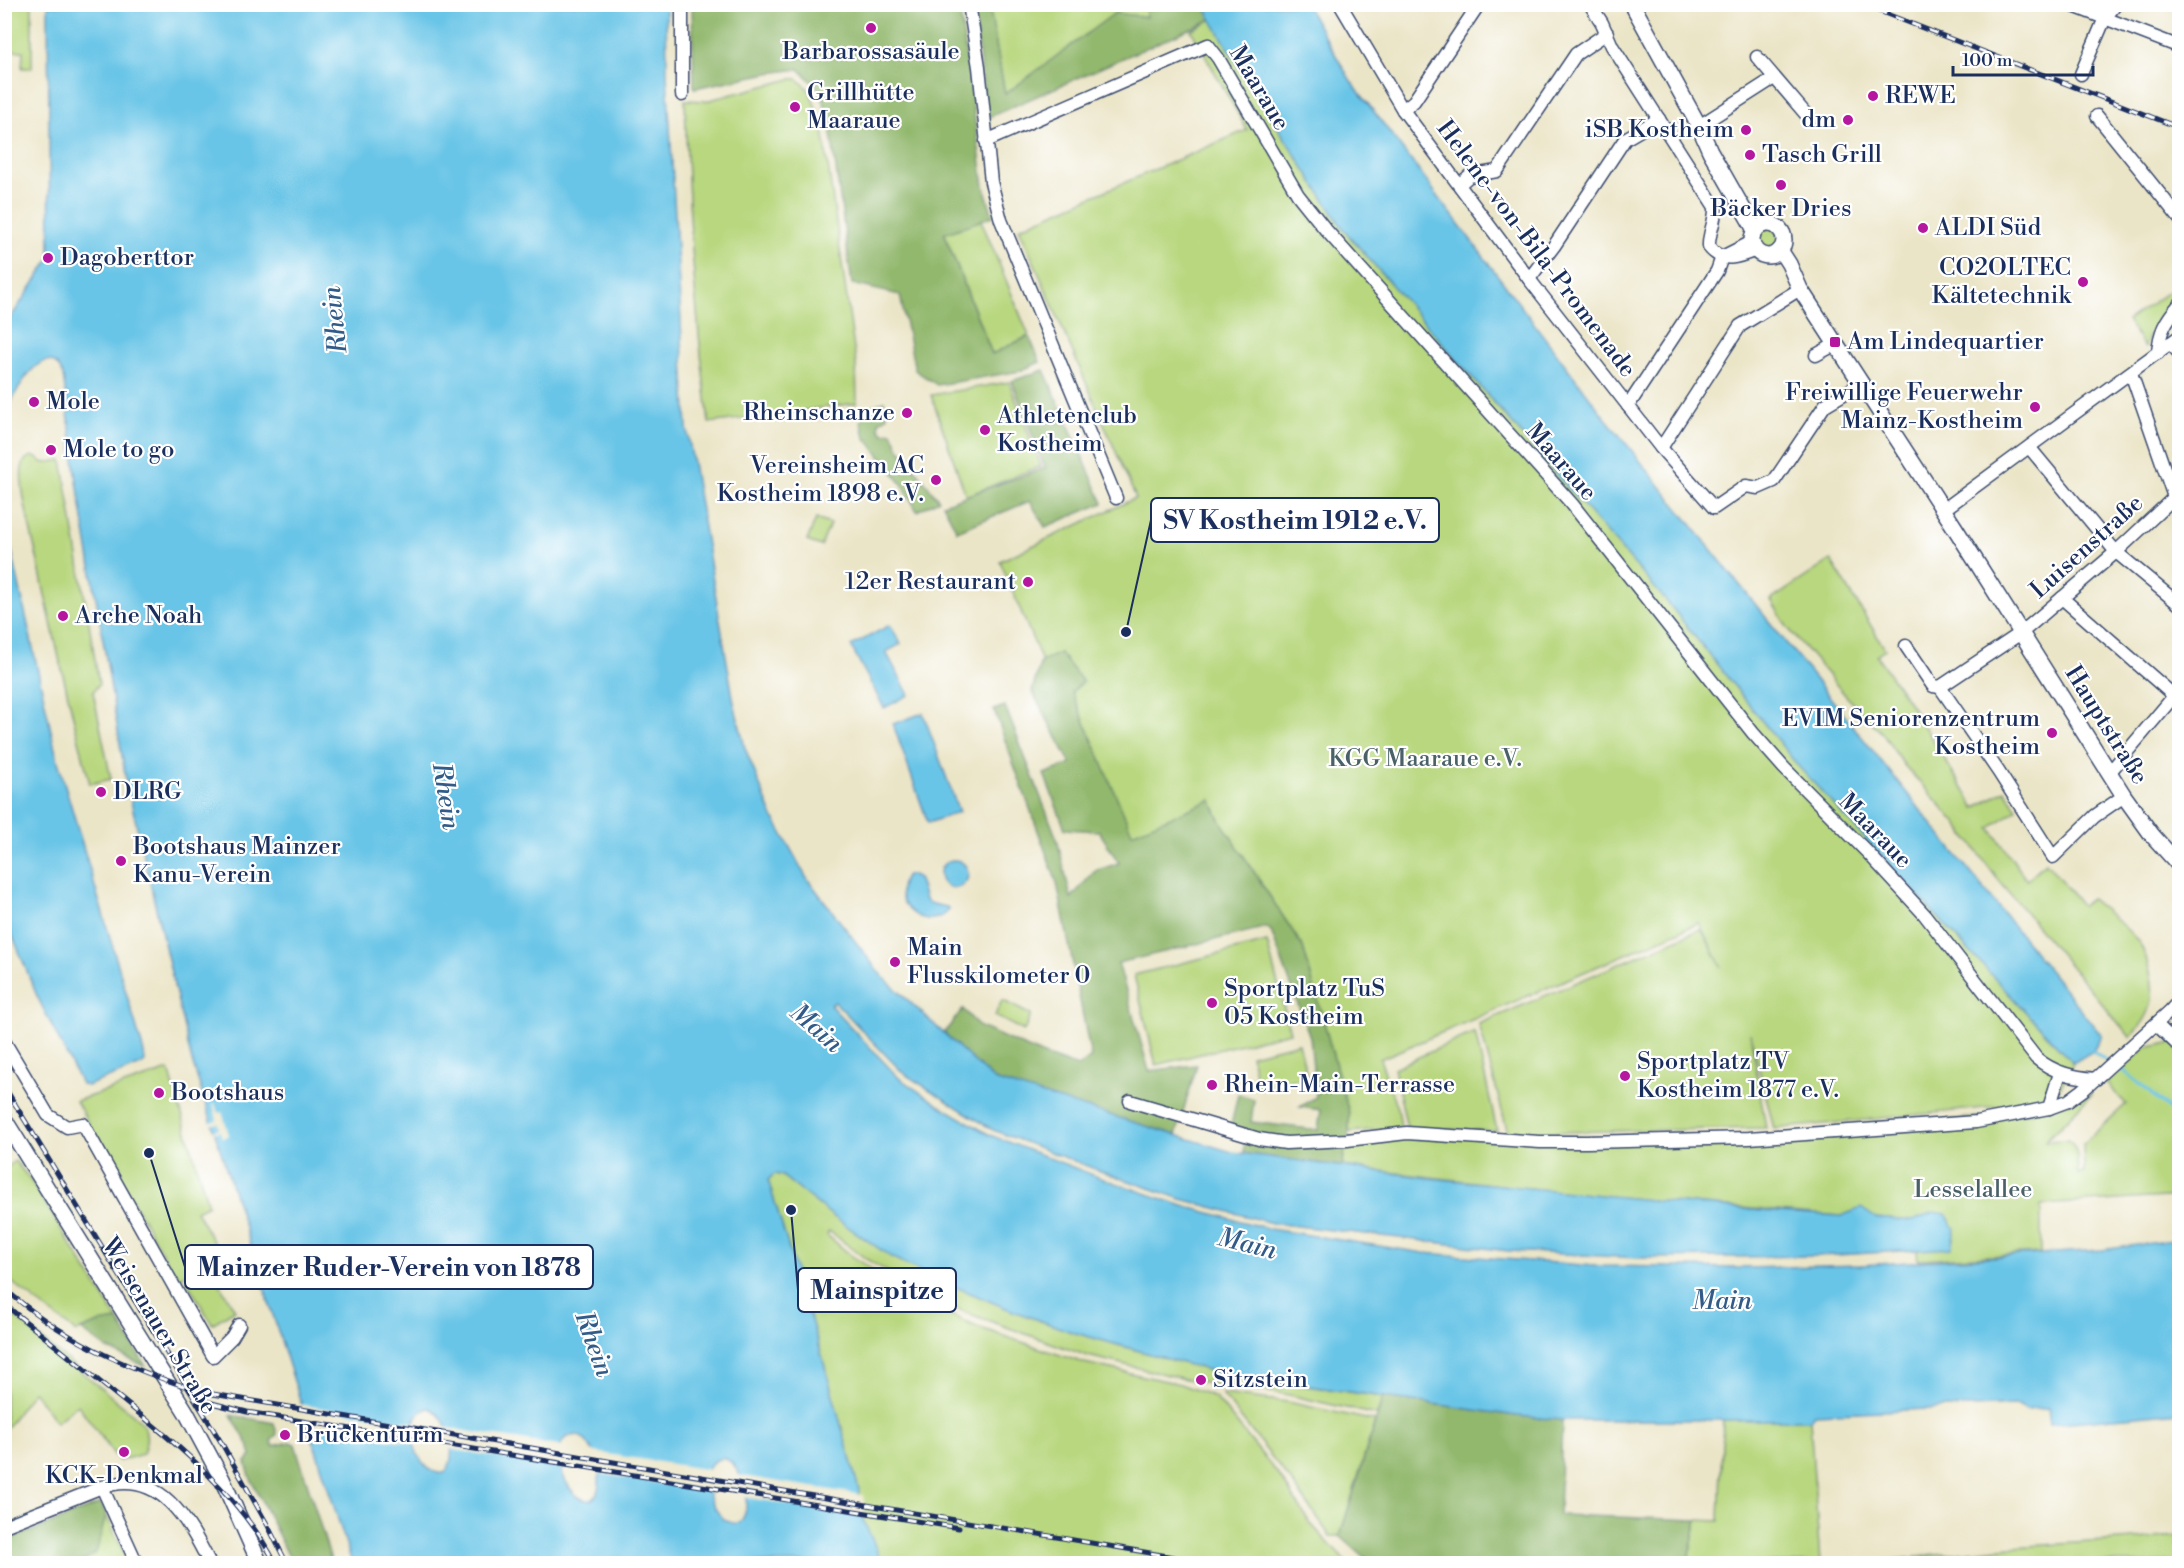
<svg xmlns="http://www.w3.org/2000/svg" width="2184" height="1568" font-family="'Libre Bodoni',serif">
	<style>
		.green { fill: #b8d77e; stroke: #6a836e; stroke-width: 1.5 }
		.forest { fill: #92b86d; stroke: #567466; stroke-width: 1.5 }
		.water { fill: #69c5e7; stroke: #427aa2; stroke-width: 1.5; fill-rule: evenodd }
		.pier { fill: #ebe5c7 }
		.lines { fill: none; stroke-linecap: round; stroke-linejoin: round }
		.stream { stroke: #69c5e7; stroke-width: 3 }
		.minor-casing { stroke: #3a4a6e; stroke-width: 15 }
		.major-casing { stroke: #3a4a6e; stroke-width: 18 }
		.minor { stroke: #fff; stroke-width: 12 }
		.major { stroke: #fff; stroke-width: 15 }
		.rail-casing { stroke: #1b2f5e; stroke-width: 5 }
		.rail { stroke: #fff; stroke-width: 3; stroke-dasharray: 9; stroke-linecap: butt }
		.poi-dot { fill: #b5179e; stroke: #fff; stroke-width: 2 }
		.labels { text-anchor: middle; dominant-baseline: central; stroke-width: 4.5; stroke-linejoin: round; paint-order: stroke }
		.poi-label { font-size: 24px; fill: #1b2f5e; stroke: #fff; text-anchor: start }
		.street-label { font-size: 24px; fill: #1b2f5e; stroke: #fff }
		.park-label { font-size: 24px; fill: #4a6168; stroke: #fff }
		.water-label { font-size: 26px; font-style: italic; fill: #325c87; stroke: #fff }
		.leader { fill: none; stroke: #1b2f5e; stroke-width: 2 }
		.callout-dot { fill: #1b2f5e; stroke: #fff; stroke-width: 2 }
		.callout { fill: #fff; stroke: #1b2f5e; stroke-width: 2 }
		.callout-label { font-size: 26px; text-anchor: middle; font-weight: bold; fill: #1b2f5e }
	</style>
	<rect width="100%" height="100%" fill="#fff"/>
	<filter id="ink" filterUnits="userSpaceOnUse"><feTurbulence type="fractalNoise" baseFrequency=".0167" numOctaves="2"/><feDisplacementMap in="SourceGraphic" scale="12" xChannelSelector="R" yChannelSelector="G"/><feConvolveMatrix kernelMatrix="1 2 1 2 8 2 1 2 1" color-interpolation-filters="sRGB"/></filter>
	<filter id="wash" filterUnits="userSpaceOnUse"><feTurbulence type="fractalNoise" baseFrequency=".008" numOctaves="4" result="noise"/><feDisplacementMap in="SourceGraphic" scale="24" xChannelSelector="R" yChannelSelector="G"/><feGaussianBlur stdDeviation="1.35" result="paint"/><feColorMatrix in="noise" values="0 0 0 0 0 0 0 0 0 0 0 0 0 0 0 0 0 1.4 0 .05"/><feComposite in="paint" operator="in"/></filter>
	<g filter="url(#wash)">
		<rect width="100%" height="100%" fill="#ebe5c7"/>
		<g class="green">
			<path d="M4,5H32V68H22L23,51H5Z"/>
			<path d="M989,5H1146V17L1115,13L1005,95Z"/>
			<path d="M1212,19L1242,72L1344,230L1669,604L1798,766L2073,1063L2050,1108L2074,1097L2091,1095L2045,1141L2068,1140C2079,1148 2077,1160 2078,1174L2084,1173L2083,1144L2126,1104L2105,1082L2145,1048L2174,1042L2179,1047V1196L2041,1205V1253L1918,1260L1913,1221C1722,1208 1532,1191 1342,1166L1347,1140L1473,1136L1749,1138L2033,1112L2014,1105L1774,1129L1750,1033L1766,1128L1508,1133L1479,1024L1701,929L1722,968L1699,923L1380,1059L1399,1114L1401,1128L1349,1132V1113L1303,947L1220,820L1214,806L1120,848L1000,561L1136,498L1019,228L1247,130L1191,30Z"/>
			<path d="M791,79H798L810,91L823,130L856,363L857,403L709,423C695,316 688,208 685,100L706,101Z"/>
			<path d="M981,220L1029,336L992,354L944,233Z"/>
			<circle cx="1768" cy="239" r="11"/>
			<path d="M2178,285L2179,295C2163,309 2151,327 2145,348L2127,321Z"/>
			<path d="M1009,382L1041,466L966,496L931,395Z"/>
			<path d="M33,456L44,463L62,460L99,684L93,692L111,779L90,784C70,707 52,630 36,553C31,532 19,487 22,468C23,461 26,457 33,456Z"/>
			<path d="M816,519L830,524L821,546L807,541Z"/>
			<path d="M1831,560L1885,649L1877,656L1912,707L1975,808L2005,790L2017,809L1990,828L2027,880L2046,862L2082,906L2091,899C2104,910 2131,930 2139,943C2144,950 2146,958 2148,965C2157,995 2153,1016 2130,1037L1996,877L1955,821L1904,765L1882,733L1846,696L1787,627L1771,600Z"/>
			<path d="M1267,942L1290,1032L1156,1065L1134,975Z"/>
			<path d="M1002,1000L1031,1015L1024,1031L995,1016Z"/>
			<path d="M1475,1032L1497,1131L1407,1128L1394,1068Z"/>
			<path d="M1299,1043L1307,1077L1258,1088L1251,1055Z"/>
			<path d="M169,1070L208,1205L196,1211L221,1255L177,1279L76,1101Z"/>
			<path d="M15,1161L29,1178L118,1320L99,1323L76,1332L5,1277L4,1170Z"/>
			<path d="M774,1174L781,1175L834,1217L891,1257L1013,1311L1072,1332L1218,1373L1383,1397L1377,1415L1285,1394L1185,1379L1088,1356L967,1313L924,1293L866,1259L829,1231L827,1235L853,1257L909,1294L974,1326L1084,1363L1180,1384L1215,1397L1281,1478L1310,1523L1347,1563H883L863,1520L859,1490L822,1356L768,1180Z"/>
			<path d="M209,1266L235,1310L212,1324L186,1280Z"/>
			<path d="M5,1309L141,1421C149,1433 147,1441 143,1454L119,1461L78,1405L56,1422L33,1391L5,1430Z"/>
			<path d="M1222,1394L1288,1402L1375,1421L1340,1536H1330L1294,1485Z"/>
			<path d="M1723,1418L1810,1420L1820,1563H1692L1689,1555L1697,1520L1719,1521Z"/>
			<path d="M101,1503L128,1563L5,1564V1540L35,1530Z"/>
			<path d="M2179,1536V1563H1863L1999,1548Z"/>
		</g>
		<g class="forest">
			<path d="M692,5H959L984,186L993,216L944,234L992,354L1029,336L1040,362L1020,371L937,385L915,370L900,295L852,284L831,133L821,91L799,69L768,73L694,88Z"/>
			<path d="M973,5H989L1005,94L1115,13L1146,17V5H1203L1212,19L987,118Z"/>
			<path d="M1044,370L1103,503L1045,527L1030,501L957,531L943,504L1045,468L1012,381Z"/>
			<path d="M884,401L887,417L879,422V428L883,433L892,432L899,448L939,500L917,511L902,484L865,437L861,421L866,409Z"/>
			<path d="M1060,653L1083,682L1072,692L1132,833L1211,800L1220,820L1303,947L1349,1113V1132L1342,1166L1244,1154L1245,1133L1231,1125L1238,1094L1254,1099L1251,1122L1318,1130L1321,1110L1300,1107L1316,1097L1310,1037L1271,931L1267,927L1118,963L1149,1071L1197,1065L1176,1135L994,1080L944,1033L963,1009L978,1026L1041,1054L1078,1067L1091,1057L1057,883L994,710L1005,706L1057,839L1071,898L1095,871L1119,863L1099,831L1065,829L1044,774L1071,764L1032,691L1041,661Z"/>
			<path d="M118,1320L146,1367L108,1349L81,1330L99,1323Z"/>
			<path d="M1383,1397L1517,1416L1562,1420L1559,1515L1697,1520L1689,1555L1692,1564L1379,1563L1364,1557L1340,1536Z"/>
			<path d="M231,1415L274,1423L277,1434L271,1441L273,1446L290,1442L295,1444L332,1563H292L250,1477L246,1462L251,1456L248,1444Z"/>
			<path d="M101,1503L106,1515L96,1553L79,1563H5V1540L35,1530Z"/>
		</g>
		<g class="water">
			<path d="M48,5H666L667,73L687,428L734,703L745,748L771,813L806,877L881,975L994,1080L1232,1152L1430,1178L1763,1211L1841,1216L1861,1208L1876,1218L1913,1221L1933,1212L1946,1214L1955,1229L1951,1248L1820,1256L1638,1258L1509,1251L1272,1223L1181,1199L1100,1171L993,1130L903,1073L835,1002L830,1005L899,1078L939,1105L990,1135L1098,1177L1180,1205L1270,1229L1424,1253L1596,1266L1745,1268L1861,1265L2102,1250L2179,1239V1412L2050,1424L2048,1408L2026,1410L2017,1405L1814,1414L1810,1420H1562L1517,1416L1218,1373L1072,1332L1013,1311L932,1277L891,1257L834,1217L781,1175L774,1174L768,1180L822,1356L859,1490L863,1520L883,1563H352L191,1058L126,780L77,482L63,375C45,333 12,396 5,416V326L50,259ZM429,1408C448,1413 460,1460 444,1473C418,1478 396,1416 429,1408ZM576,1435C595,1439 608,1487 592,1500C568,1504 551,1456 563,1441C566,1436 571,1436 576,1435ZM723,1458C742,1462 755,1510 739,1523C715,1527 699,1480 711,1464C714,1460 719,1459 723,1458Z"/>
			<path d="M1203,5H1306L1351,81L1600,411L2102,1036L2093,1051L2073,1063L1798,766L1669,604L1344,230L1242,72Z"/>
			<path d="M4,516L57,758L144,1053L145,1062L141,1065L87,1086L81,1084L37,996L5,917Z"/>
			<path d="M890,625L901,644L886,652L909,695L884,708L851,646Z"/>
			<path d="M923,713L959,812L928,823L893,724Z"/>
			<circle cx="954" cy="874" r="14"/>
			<path d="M907,875H913L918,878C929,903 916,901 947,907L949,910C927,936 885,901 907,875Z"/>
		</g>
		<g class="pier">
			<path d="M215,1104L218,1113L222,1112L229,1135L222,1138L220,1131L212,1133L211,1131L219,1129L218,1123L209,1125V1123L217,1120L213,1105Z"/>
			<path d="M298,1404L416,1423L418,1444L305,1425Z"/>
			<path d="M442,1427L564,1447L563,1455L565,1468L449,1449Z"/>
			<path d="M588,1451L711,1470L710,1478L713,1492L596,1473Z"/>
			<path d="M736,1475L863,1495L866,1517L743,1497Z"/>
		</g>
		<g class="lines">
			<g class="stream">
				<path d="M2093,1051L2108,1062"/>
				<path d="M2114,1065L2133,1078L2180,1119"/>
			</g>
		</g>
	</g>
	<g filter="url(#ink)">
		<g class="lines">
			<defs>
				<g id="minor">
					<path d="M682,4V95"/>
					<path d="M969,4L979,67L991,182L1001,220L1116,498"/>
					<path d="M1340,4L1403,110L1529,279L1661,448L1714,508L1746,486L1758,488L1774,481L1825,405L1862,383"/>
					<path d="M1590,4L1602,23L1612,46L1715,207C1716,222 1708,233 1709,247C1722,264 1739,257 1756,250"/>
					<path d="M2068,4L2180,47"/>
					<path d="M1757,57L1810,119"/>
					<path d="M2081,74L2105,18L2116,4"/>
					<path d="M1403,110L1414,101L1479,4"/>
					<path d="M2097,116L2180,219"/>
					<path d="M1699,126L1774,78"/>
					<path d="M986,141L1208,45L1218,58L1298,195L1326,230L1572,504L1753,733L1784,768L1868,853L1924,914L2036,1058C2054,1073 2073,1077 2096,1079"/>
					<path d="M1460,184L1469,176L1497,171L1576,54L1607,33"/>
					<path d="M1529,279L1554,246L1625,139L1659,119"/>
					<path d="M2170,343L2180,354"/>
					<path d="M2158,353C2159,332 2166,320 2180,304"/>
					<path d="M1816,355L1836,344"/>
					<path d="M2131,373L2174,497L2179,501"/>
					<path d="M1628,406L1717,271L1722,257L1752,242"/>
					<path d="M2029,447L2116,552L2180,605"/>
					<path d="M1661,448L1740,326L1800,289"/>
					<path d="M1943,510L2180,336"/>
					<path d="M2062,598L2180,701"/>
					<path d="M1906,646L1933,686L1940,687"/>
					<path d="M2109,773L2180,689"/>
					<path d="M2124,796L2095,816L2053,857L1998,771L1940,687L2021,633L2116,552L2180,492"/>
					<path d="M2156,1024L2180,1047"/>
					<path d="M4,1041L48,1115L67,1127L83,1124L213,1356L232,1337L239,1325"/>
					<path d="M1130,1101L1259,1139L1286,1143L1347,1140L1407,1133L1540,1142H1587L1749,1138L1976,1122L2049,1108L2068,1101L2083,1090L2170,1011L2180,1000"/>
					<path d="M2049,1108L2060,1073"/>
					<path d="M102,1487L137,1564"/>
					<path d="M4,1526L102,1487C160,1468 188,1520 210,1564"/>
				</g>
				<g id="major">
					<path d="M1632,4L1699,126L1710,151L1755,230"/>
					<circle cx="1768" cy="240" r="16"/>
					<path d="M1780,250L1789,264L1800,289L1955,528L2124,796L2152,835L2180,866"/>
					<path d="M4,1119L186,1412L222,1479L260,1564"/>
				</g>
			</defs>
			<use href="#minor" class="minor-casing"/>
			<use href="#major" class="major-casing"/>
			<use href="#minor" class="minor"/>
			<use href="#major" class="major"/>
			<defs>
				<g id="rail">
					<path d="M1861,4L2180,128"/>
					<path d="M4,1086L221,1442L267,1524L287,1564"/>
					<path d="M4,1288C62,1340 133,1372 207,1393L1215,1564"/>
					<path d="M4,1304C41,1334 78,1364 115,1394C175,1442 239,1494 276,1564"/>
					<path d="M196,1399L247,1412L959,1528"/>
				</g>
			</defs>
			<use href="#rail" class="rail-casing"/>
			<use href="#rail" class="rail"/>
		</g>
	</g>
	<g class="poi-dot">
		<circle cx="871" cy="28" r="6"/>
		<circle cx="1873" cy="96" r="6"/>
		<circle cx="795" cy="107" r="6"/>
		<circle cx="1848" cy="120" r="6"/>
		<circle cx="1746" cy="130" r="6"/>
		<circle cx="1750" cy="155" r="6"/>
		<circle cx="1781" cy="185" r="6"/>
		<circle cx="1923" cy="228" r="6"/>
		<circle cx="48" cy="258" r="6"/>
		<circle cx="2083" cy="282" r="6"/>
		<rect x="1829" y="336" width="12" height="12" rx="3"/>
		<circle cx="34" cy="402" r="6"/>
		<circle cx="2035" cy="407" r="6"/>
		<circle cx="907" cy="413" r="6"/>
		<circle cx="985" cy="430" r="6"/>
		<circle cx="51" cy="450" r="6"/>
		<circle cx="936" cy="480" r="6"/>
		<circle cx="1028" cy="582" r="6"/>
		<circle cx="63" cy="616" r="6"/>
		<circle cx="2052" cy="733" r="6"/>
		<circle cx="101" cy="792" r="6"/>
		<circle cx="121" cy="861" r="6"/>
		<circle cx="895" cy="962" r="6"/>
		<circle cx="1212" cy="1003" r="6"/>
		<circle cx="1625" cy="1076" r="6"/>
		<circle cx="1212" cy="1085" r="6"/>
		<circle cx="159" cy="1093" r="6"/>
		<circle cx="1201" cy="1380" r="6"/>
		<circle cx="285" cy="1435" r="6"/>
		<circle cx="124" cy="1452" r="6"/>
	</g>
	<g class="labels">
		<g class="poi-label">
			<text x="871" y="52" text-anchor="middle">Barbarossasäule</text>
			<text x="807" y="93">Grillhütte<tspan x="807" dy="28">Maaraue</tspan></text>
			<text x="1885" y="96">REWE</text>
			<text x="1836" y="120" text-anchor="end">dm</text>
			<text x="1734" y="130" text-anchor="end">iSB Kostheim</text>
			<text x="1762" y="155">Tasch Grill</text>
			<text x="1781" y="209" text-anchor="middle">Bäcker Dries</text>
			<text x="1935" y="228">ALDI Süd</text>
			<text x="60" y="258">Dagoberttor</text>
			<text x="2071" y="268" text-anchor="end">CO2OLTEC<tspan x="2071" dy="28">Kältetechnik</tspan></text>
			<text x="1847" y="342">Am Lindequartier</text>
			<text x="2023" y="393" text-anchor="end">Freiwillige Feuerwehr<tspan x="2023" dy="28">Mainz-Kostheim</tspan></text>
			<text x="46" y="402">Mole</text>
			<text x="895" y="413" text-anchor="end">Rheinschanze</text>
			<text x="997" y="416">Athletenclub<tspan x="997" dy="28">Kostheim</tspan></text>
			<text x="63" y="450">Mole to go</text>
			<text x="924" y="466" text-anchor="end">Vereinsheim AC<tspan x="924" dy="28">Kostheim 1898 e.V.</tspan></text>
			<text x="1016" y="582" text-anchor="end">12er Restaurant</text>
			<text x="75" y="616">Arche Noah</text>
			<text x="2040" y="719" text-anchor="end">EVIM Seniorenzentrum<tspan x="2040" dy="28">Kostheim</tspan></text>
			<text x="113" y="792">DLRG</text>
			<text x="133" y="847">Bootshaus Mainzer<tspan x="133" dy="28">Kanu-Verein</tspan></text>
			<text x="907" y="948">Main<tspan x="907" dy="28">Flusskilometer 0</tspan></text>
			<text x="1224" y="989">Sportplatz TuS<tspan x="1224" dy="28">05 Kostheim</tspan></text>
			<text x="1637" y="1062">Sportplatz TV<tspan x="1637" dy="28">Kostheim 1877 e.V.</tspan></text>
			<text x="1224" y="1085">Rhein-Main-Terrasse</text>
			<text x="171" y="1093">Bootshaus</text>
			<text x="1213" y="1380">Sitzstein</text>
			<text x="297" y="1435">Brückenturm</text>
			<text x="124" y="1476" text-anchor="middle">KCK-Denkmal</text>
		</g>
		<g class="street-label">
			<text transform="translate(1259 88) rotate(59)">Maaraue</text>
			<text transform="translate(1536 249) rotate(53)">Helene-von-Bila-Promenade</text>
			<text transform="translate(1561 462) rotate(49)">Maaraue</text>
			<text transform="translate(2087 547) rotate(-42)">Luisenstraße</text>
			<text transform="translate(2106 725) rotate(58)">Hauptstraße</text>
			<text transform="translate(1875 831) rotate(46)">Maaraue</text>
			<text transform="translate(159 1326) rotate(59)">Weisenauer Straße</text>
		</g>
		<g class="park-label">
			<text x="1425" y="759">KGG Maaraue e.V.</text>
			<text x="1973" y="1190">Lesselallee</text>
		</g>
		<g class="water-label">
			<text transform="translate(335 320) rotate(-96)">Rhein</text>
			<text transform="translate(446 796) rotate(81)">Rhein</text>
			<text transform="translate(816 1028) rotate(41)">Main</text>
			<text transform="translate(1247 1244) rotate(14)">Main</text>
			<text x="1722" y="1301">Main</text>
			<text transform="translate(594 1344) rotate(70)">Rhein</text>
		</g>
	</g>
	<path class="leader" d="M1126 632L1151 520M149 1153L185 1267M791 1210L798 1290"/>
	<g class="callout-dot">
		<circle cx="1126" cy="632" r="6"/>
		<circle cx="149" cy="1153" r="6"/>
		<circle cx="791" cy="1210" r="6"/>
	</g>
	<g class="callout">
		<rect x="1151" y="498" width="288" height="44" rx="6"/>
		<rect x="185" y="1245" width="408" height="44" rx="6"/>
		<rect x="798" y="1268" width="158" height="44" rx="6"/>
	</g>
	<g class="callout-label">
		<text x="1295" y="529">SV Kostheim 1912 e.V.</text>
		<text x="389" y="1276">Mainzer Ruder-Verein von 1878</text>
		<text x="877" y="1299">Mainspitze</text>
	</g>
	<rect width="2184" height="1568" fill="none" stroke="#fff" stroke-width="24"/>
	<path d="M1953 66v9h140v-9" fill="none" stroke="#1b2f5e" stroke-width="3"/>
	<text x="1962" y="66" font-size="18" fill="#1b2f5e" stroke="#ffffff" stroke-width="4.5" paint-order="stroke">100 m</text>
</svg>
